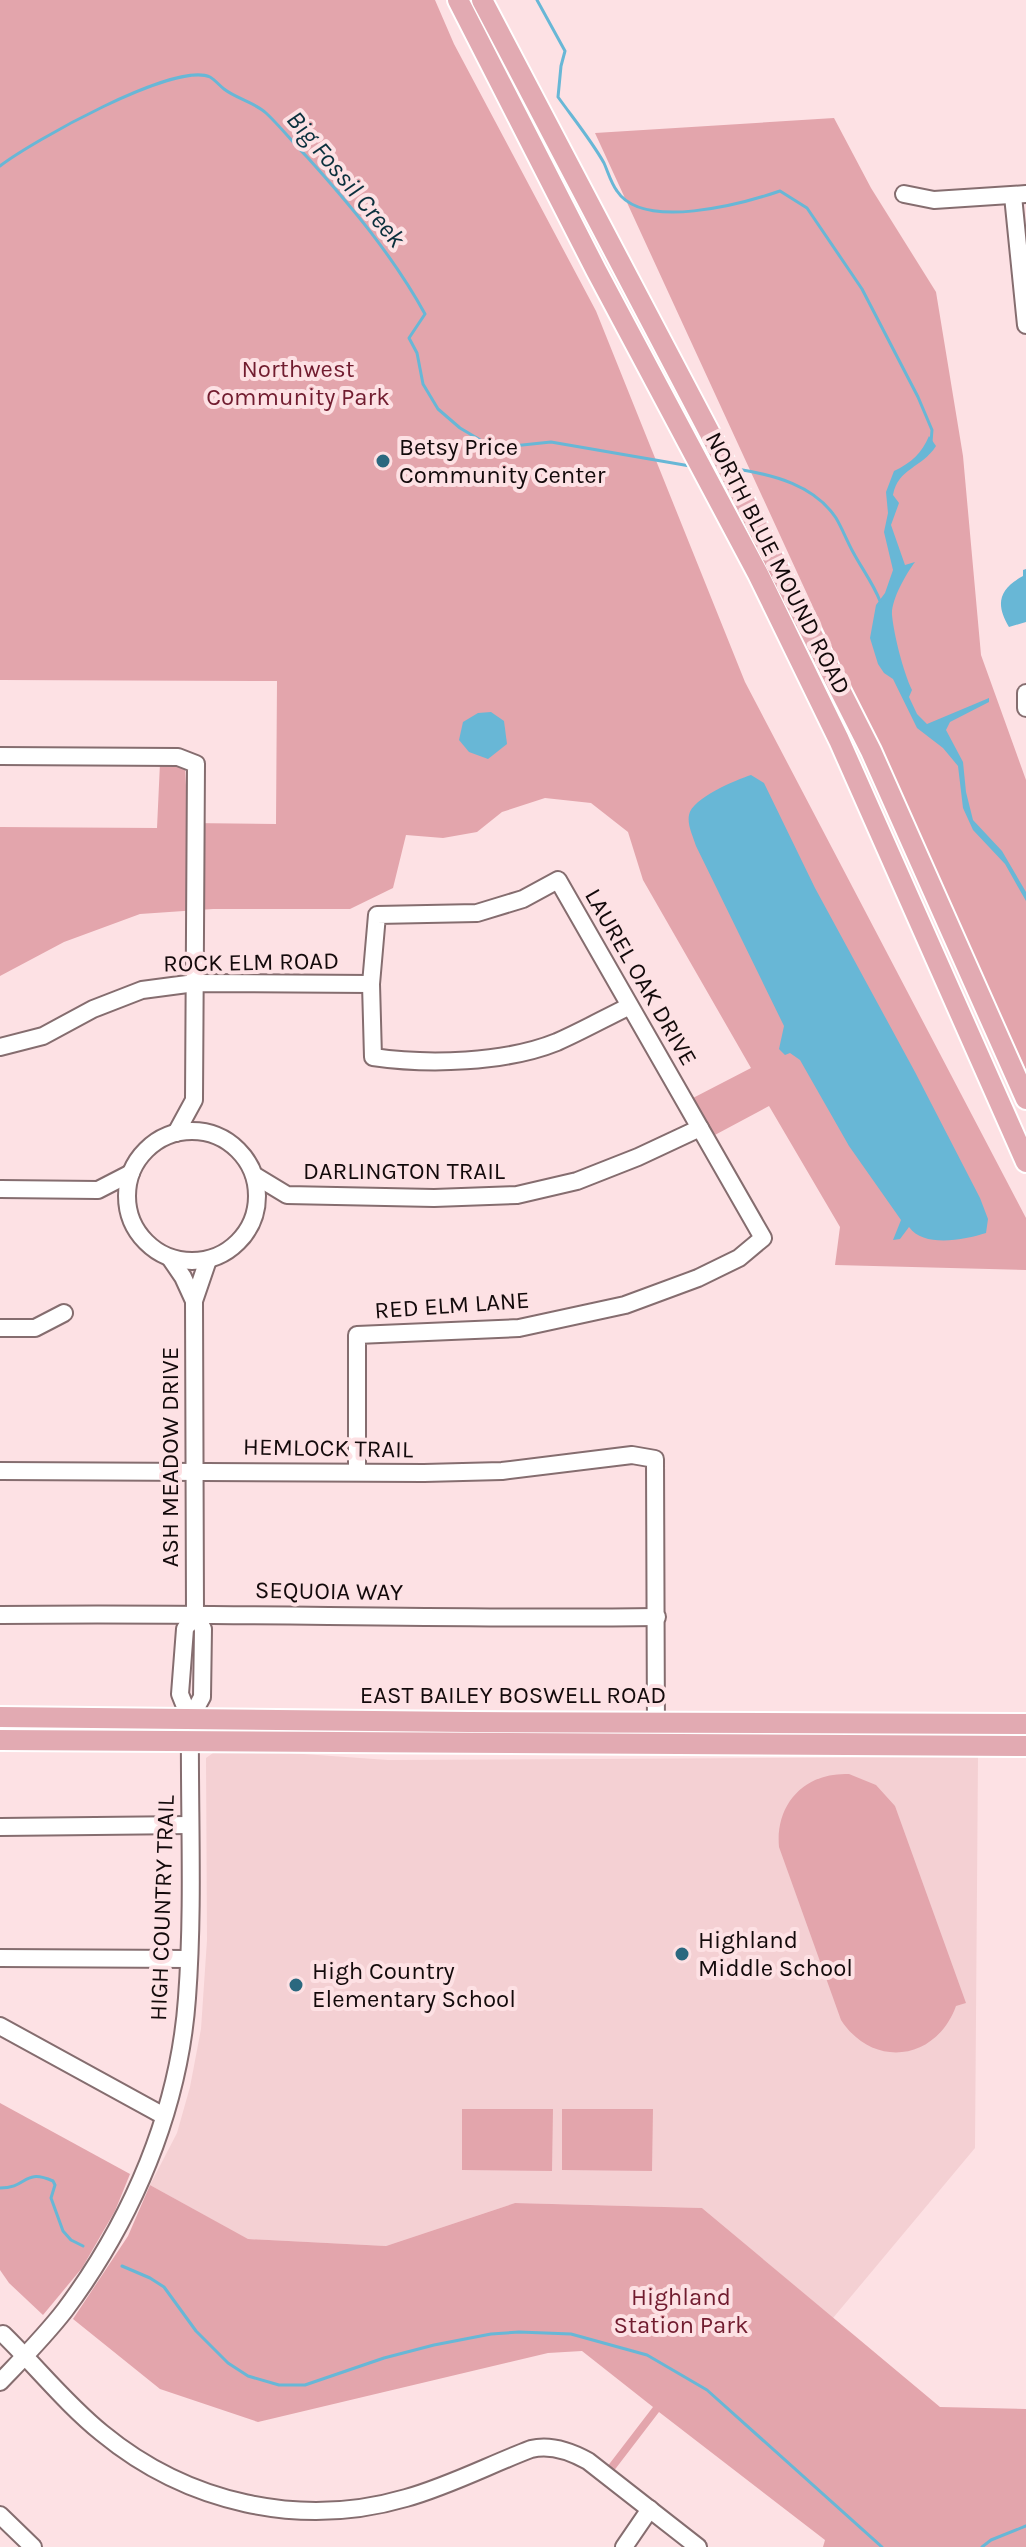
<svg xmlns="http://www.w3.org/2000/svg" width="1026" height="2547" font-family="Karla,sans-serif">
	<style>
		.built { fill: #f4d0d3 }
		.green { fill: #e3a5ac }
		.water { fill: #68b7d6 }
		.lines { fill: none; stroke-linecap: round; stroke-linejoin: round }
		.stream { stroke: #68b7d6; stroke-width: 3 }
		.minor-casing { stroke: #856d6f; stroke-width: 20 }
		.major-casing { stroke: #fff; stroke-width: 24 }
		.minor { stroke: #fff; stroke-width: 16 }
		.major { stroke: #e2aab2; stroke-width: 20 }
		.poi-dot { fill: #2b687f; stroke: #fde1e4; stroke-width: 3 }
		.labels { text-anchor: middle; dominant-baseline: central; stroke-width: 8; stroke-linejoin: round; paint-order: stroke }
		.park-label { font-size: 24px; fill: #711c2f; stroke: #fde1e4 }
		.poi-label { font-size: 24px; fill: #130a0b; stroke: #fde1e4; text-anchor: start }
		.street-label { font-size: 24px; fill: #130a0b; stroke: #fde1e4 }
		.water-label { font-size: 26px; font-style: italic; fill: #0a303d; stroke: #fde1e4 }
	</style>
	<rect width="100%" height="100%" fill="#fde1e4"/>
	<path class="built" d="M220,1748L388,1760L978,1757L975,2148L833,2318L702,2208L515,2203L386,2246L247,2239L150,2185L177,2133L190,2087L201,2029L207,1940L206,1758Z"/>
	<g class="green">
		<path d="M0,0H435L454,44L596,311L745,682L1026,1218V1270L835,1265L840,1227L769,1106L713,1136L693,1098L751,1068L643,880L628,832L591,803L545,798L502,812L477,832L443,838L406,835L393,888L350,909H213L140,914L64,942L0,976V827L157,828L160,763L185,767L188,823L276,824L277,681L0,680Z"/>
		<path d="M834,118L871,188L936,292L963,456L981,655L1026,780V1070L595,133Z"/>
		<path d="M849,1774L876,1785L895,1806L966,2003L956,2006C936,2061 873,2069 841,2020L779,1847C775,1804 805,1772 849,1774Z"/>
		<path d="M0,2103L130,2174L115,2211L82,2268L43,2315L9,2283L0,2270Z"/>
		<path d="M462,2109H553L552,2171L462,2170Z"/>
		<path d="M562,2109H653L652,2171L562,2170Z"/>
		<path d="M150,2185L248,2239L386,2246L515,2203L702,2208L940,2407L1026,2409V2547H823L825,2540L659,2412L613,2472L607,2467L653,2407L582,2351L548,2353L258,2422L160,2389L73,2319L128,2236Z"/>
	</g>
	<g class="water">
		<path d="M929,436L936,446C922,468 898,468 893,495L899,503L891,525L905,565L915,562C906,574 891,600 892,615C894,635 903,671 912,690L909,697L917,714L927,724L989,698V702L950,722L946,730L963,762L966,792L973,820L1002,851L1026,892V901L1005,864L973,830L963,808L958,766L943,748L917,728L893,679L884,673L878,664L870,638L876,605L885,593L893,570L884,532L888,513L886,492L894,471C911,463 922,453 929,436Z"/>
		<path d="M1026,569V622L1009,627C995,604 999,589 1023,576V570Z"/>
		<path d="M491,712L504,721L507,744L488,759L469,752L459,740L463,722L478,713Z"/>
		<path d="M751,775L764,783L815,888L915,1072L980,1198L988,1219L986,1233C964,1240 924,1248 909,1227L900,1239L893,1240L901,1220L849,1146L800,1060L790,1053L785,1055L779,1049L784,1026L696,846C693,836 687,825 689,815C692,798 736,780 751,775Z"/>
	</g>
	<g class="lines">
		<g class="stream">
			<path d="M537,0L565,51L561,66L558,97C573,118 591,140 604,163C608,172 611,183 617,191C643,231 742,204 780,191L807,208L862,289L918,397L932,430L931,442"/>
			<path d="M0,166C31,142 175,61 210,77C215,80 220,86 224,89C237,99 254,102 266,113C281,127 294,144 308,158C352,207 393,256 425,314L409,338L417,353L423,384L438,409L460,428L487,444L504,447L551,442L690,466"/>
			<path d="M737,469C774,475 814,485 836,518C842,528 847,541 853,552C862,569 873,583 880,601"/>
			<path d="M0,2188C28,2188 23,2168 53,2181L55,2185L51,2198L63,2231L71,2240L83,2246"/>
			<path d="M122,2266L150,2278L164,2287L196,2331L228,2363L248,2376L279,2385H305L384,2358L434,2345L491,2334L519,2332L571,2334L647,2355L707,2390L882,2547"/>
			<path d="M982,2547L991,2540L1026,2526"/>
		</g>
		<defs>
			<g id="minor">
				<path d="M904,194L934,200L1026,194"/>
				<path d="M1013,196L1026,325"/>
				<path d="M1026,693V708"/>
				<path d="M0,756L178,757L196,764L194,1100L176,1133"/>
				<path d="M0,1047L43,1036L93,1009L142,990L195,983L371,984"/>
				<circle cx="192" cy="1196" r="65"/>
				<path d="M254,1175L287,1195L434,1198L517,1195L577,1181L638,1157L700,1128"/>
				<path d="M0,1189L98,1190L131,1173"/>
				<path d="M170,1258L183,1277L194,1301"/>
				<path d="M0,1328H35L64,1313"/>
				<path d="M0,1471L424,1473L502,1471L632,1455L655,1459L656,1734"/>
				<path d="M357,1472V1335L519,1328L625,1305L698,1278L739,1258L763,1238L558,880L523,899L477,913L377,915L371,984L373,1057C428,1065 505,1063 557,1042C582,1031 605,1018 630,1006"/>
				<path d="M0,1615C219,1612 438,1620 657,1617"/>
				<path d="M190,1719L202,1697L203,1629L195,1613L194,1301L208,1260"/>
				<path d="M0,1827L190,1825"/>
				<path d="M0,1958L189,1959"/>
				<path d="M0,2026L164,2116"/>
				<path d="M3,2334C36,2366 66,2404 102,2433C187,2503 300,2529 406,2498C449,2486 489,2465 531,2449C551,2444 570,2451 588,2461L698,2547"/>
				<path d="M0,2382C22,2359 45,2336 65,2310C132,2220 179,2111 187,1998C194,1905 189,1812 190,1719L180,1694L185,1629L195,1613"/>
				<path d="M0,2515L33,2547"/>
				<path d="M624,2547L650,2509"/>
			</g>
			<g id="major">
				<path d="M458,0L596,270L758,574L839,740L1026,1162"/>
				<path d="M482,0L714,441L871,751L1026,1099"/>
				<path d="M0,1717L469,1722L1026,1724"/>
				<path d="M0,1740L1026,1746"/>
			</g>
		</defs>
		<use href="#minor" class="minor-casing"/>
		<use href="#major" class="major-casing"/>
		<use href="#minor" class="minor"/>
		<use href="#major" class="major"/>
	</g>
	<g class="poi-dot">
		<circle cx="383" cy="461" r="8"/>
		<circle cx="682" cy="1954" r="8"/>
		<circle cx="296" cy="1985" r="8"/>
	</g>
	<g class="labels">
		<g class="park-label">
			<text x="298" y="369">Northwest<tspan x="298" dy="28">Community Park</tspan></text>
			<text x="681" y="2297">Highland<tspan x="681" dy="28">Station Park</tspan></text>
		</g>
		<g class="poi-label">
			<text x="399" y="447">Betsy Price<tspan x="399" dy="28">Community Center</tspan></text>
			<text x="698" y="1940">Highland<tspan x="698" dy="28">Middle School</tspan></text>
			<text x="312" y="1971">High Country<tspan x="312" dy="28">Elementary School</tspan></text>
		</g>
		<g class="street-label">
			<text transform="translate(778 563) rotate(63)">NORTH BLUE MOUND ROAD</text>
			<text transform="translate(251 962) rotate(-1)">ROCK ELM ROAD</text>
			<text transform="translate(641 977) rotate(60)">LAUREL OAK DRIVE</text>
			<text x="404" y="1171">DARLINGTON TRAIL</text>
			<text transform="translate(452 1305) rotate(-4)">RED ELM LANE</text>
			<text transform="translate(328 1448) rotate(1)">HEMLOCK TRAIL</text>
			<text transform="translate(170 1457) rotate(-90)">ASH MEADOW DRIVE</text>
			<text transform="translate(329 1591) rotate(1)">SEQUOIA WAY</text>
			<text x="513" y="1695">EAST BAILEY BOSWELL ROAD</text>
			<text transform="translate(162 1908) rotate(-88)">HIGH COUNTRY TRAIL</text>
		</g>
		<g class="water-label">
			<text transform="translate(346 179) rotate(50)">Big Fossil Creek</text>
		</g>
	</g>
</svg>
